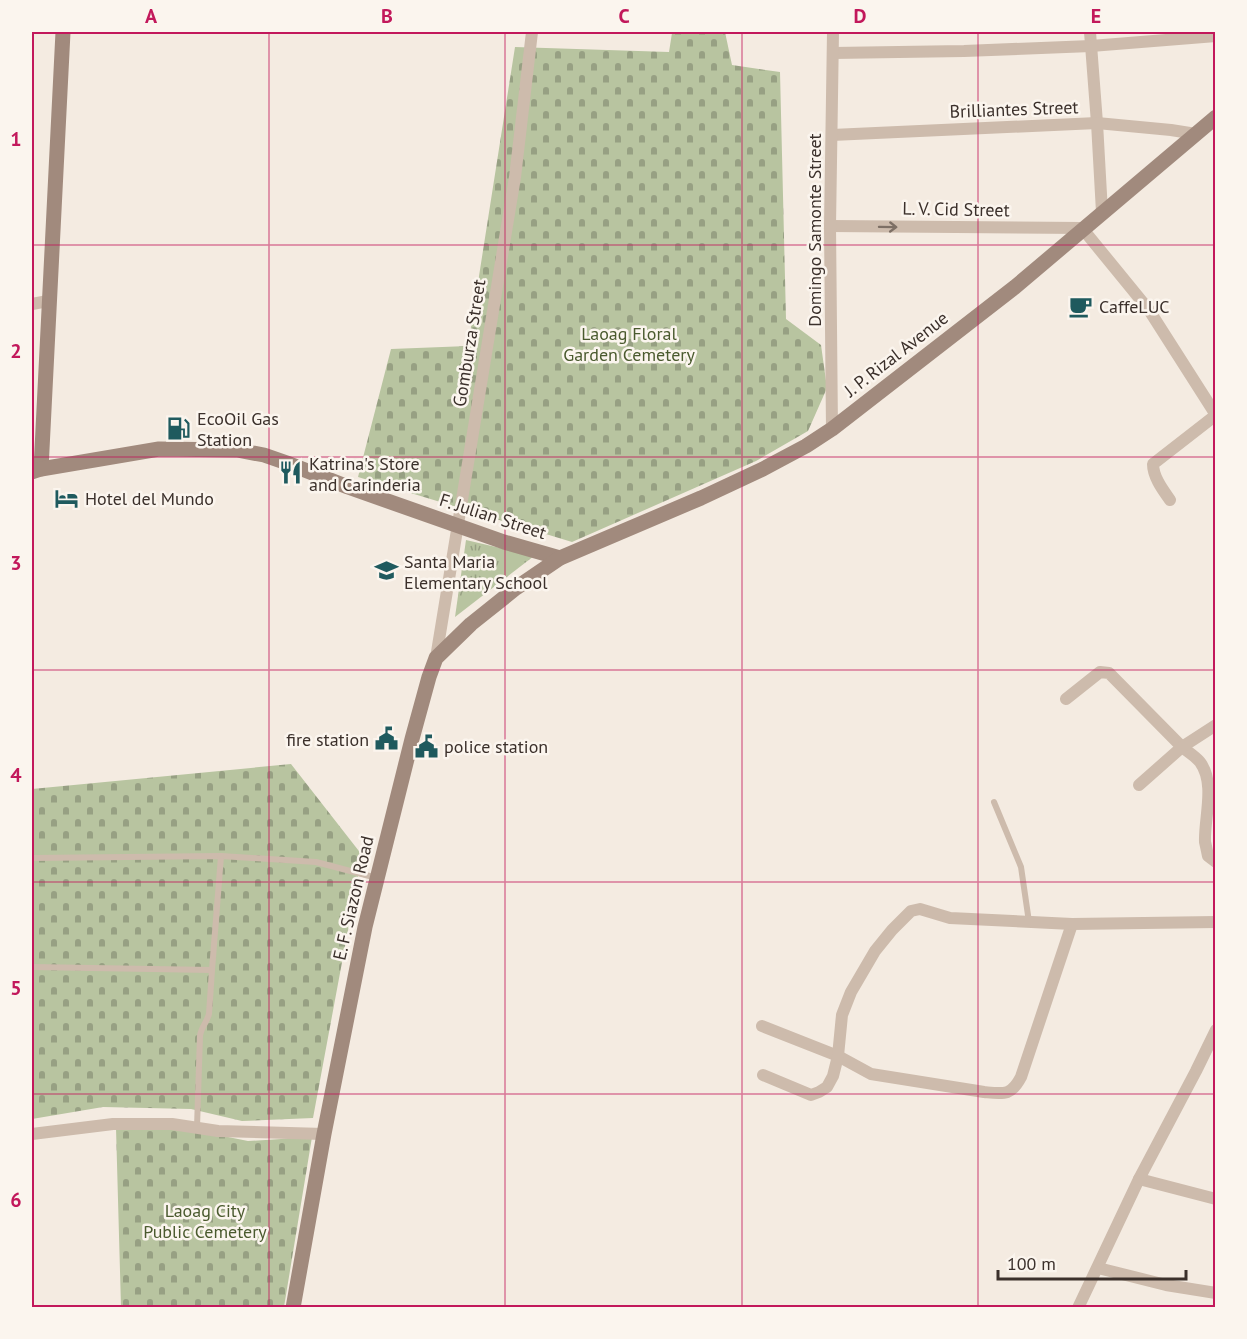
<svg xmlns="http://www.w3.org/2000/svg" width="1247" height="1339" font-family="'PT Sans',sans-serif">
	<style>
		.cemetery { fill: url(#cemetery-stones) }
		.park { fill: url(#park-tufts) }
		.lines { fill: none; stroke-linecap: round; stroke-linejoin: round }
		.lane { stroke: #cdbbac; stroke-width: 6 }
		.street { stroke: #cdbbac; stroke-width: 12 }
		.secondary { stroke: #a18a7d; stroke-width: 15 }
		.oneway { stroke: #7d6f65 }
		.grid { fill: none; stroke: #c2185b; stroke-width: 1.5; stroke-opacity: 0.55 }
		.labels { text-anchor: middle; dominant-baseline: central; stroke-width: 5; stroke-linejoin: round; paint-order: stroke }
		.street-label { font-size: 18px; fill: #3b302b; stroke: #fbf5ee }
		.poi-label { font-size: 18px; fill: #3b302b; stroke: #fbf5ee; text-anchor: start }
		.park-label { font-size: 18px; fill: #4a5a2e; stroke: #fbf5ee }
		.neatline { fill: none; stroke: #c2185b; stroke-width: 2 }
		.grid-label { font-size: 20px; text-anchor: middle; font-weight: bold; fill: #c2185b }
	</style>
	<defs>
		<pattern id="cemetery-stones" width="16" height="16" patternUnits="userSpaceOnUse" patternTransform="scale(1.5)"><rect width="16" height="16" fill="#b8c4a0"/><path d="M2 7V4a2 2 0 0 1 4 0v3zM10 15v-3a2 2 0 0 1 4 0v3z" fill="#97a083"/></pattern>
		<pattern id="park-tufts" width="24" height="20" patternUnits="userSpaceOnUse" patternTransform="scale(1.5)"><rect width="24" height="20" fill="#b8c4a0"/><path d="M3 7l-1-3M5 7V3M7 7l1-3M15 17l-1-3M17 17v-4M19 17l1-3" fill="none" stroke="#97a083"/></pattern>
	</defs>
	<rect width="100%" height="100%" fill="#f4ebe1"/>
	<g class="cemetery">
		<path d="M680,32H725L732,65L780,72L786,319L821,345L827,388L808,431L756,461L572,542L358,477L391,349L468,346L515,47L669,52L672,33Z"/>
		<path d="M291,764L362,855L313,1118L242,1121L191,1109L103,1107L32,1119V789Z"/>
		<path d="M116,1128L188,1129L248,1141L312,1137L284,1307H121Z"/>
	</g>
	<path class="park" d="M466,540L534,556L455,617Z"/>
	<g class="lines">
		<g class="lane">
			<path d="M994,802L1021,867L1029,922"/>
			<path d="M32,858L221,856L316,862L377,878"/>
			<path d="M32,967L212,970L221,856"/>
			<path d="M197,1127L200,1036C201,1027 207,1022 209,1014L212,970"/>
		</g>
		<g class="street">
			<path d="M1090,32L1097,123L1102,212"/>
			<path d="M833,53L964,51L1091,46L1216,36"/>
			<path d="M832,135L1097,123L1171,130L1196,134"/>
			<path d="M830,226L1082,228L1149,310L1216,415"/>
			<path d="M32,304L48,301"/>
			<path d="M832,429L830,226L833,32"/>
			<path d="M1170,500C1163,490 1153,477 1153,464L1216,415"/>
			<path d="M436,658L515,177L532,32"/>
			<path d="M1066,699L1100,672L1109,673L1182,747C1188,752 1195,756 1200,762C1216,784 1204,818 1205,842C1206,846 1207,851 1208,856L1216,862"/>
			<path d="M1139,785L1182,747L1216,725"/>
			<path d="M762,1026L838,1056L871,1074L984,1092C1004,1094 1011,1096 1021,1077L1072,924"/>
			<path d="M763,1075L811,1095L819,1092L827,1087L833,1076L838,1056L842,1015L851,992L875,951L892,930L911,911L920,909L950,918L1072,924L1216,922"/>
			<path d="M32,1134L113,1124H172L218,1131L324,1134"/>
			<path d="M1139,1179L1216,1199"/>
			<path d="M1098,1268L1166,1285L1216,1293"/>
			<path d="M1078,1308L1139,1179L1196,1071L1216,1030"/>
		</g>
		<g class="secondary">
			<path d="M41,469L63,32"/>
			<path d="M32,472L41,469L159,449L237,450L264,455L287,463L348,487L504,542L560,558"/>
			<path d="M293,1308L324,1134L365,927L412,739L429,677L436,658L471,624L516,588L560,558L701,498L763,469L806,446L832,429L1015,287L1216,117"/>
		</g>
	</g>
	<defs><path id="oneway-shaft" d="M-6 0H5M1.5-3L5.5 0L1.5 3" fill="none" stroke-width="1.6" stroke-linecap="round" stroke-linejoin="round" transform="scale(1.5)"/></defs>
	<use class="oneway" href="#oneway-shaft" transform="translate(888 227) rotate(1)"/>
	<path class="grid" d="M269,32V1308M505,32V1308M742,32V1308M978,32V1308M32,245H1216M32,457H1216M32,670H1216M32,882H1216M32,1094H1216"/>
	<defs>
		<symbol id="cafe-bare" viewBox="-9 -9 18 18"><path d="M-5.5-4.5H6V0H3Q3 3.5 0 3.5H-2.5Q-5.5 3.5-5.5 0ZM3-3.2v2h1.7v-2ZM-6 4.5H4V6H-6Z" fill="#1f5a5e" stroke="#fbf5ee" stroke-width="2.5" paint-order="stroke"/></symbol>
		<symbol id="fuel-bare" viewBox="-9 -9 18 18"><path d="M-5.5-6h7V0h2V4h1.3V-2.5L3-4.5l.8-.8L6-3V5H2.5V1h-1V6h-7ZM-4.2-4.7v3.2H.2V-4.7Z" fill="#1f5a5e" stroke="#fbf5ee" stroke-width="2.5" paint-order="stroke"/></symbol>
		<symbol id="restaurant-bare" viewBox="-9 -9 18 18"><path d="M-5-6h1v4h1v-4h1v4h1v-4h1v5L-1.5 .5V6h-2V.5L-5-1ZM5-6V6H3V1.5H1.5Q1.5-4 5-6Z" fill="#1f5a5e" stroke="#fbf5ee" stroke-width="2.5" paint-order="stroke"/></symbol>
		<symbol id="hotel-bare" viewBox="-9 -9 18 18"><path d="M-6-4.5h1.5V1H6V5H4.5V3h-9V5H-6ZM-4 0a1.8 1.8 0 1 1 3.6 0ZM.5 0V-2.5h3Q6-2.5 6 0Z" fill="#1f5a5e" stroke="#fbf5ee" stroke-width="2.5" paint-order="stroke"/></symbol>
		<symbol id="school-bare" viewBox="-9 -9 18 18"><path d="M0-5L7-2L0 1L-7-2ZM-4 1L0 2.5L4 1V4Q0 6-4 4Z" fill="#1f5a5e" stroke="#fbf5ee" stroke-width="2.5" paint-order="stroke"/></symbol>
		<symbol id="civic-bare" viewBox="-9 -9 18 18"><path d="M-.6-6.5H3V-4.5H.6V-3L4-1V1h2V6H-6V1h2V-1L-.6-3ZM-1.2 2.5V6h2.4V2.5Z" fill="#1f5a5e" stroke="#fbf5ee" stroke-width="2.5" paint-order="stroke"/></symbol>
	</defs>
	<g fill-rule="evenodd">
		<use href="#cafe-bare" x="1064" y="290" width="33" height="33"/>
		<use href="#fuel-bare" x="162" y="412" width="33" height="33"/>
		<use href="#restaurant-bare" x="274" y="456" width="33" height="33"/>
		<use href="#hotel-bare" x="50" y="482" width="33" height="33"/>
		<use href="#school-bare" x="370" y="554" width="33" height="33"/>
		<use href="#civic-bare" x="370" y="722" width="33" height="33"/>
		<use href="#civic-bare" x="410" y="730" width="33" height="33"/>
	</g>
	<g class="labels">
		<g class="street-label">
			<text transform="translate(1014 109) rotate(-2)">Brilliantes Street</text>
			<text transform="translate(956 209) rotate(1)">L. V. Cid Street</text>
			<text transform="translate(814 230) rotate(-90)">Domingo Samonte Street</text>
			<text transform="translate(469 343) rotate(-81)">Gomburza Street</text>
			<text transform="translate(896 354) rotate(-38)">J. P. Rizal Avenue</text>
			<text transform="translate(493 516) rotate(18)">F. Julian Street</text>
			<text transform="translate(353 898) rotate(-77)">E. F. Siazon Road</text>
		</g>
		<g class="poi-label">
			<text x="1099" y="306">CaffeLUC</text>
			<text x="197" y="418">EcoOil Gas<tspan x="197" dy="21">Station</tspan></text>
			<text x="309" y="463">Katrina's Store<tspan x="309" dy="21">and Carinderia</tspan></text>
			<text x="85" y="498">Hotel del Mundo</text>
			<text x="404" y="561">Santa Maria<tspan x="404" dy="21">Elementary School</tspan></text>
			<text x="369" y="739" text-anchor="end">fire station</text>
			<text x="444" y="746">police station</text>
		</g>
		<g class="park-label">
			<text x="629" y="333">Laoag Floral<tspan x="629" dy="21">Garden Cemetery</tspan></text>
			<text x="205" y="1210">Laoag City<tspan x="205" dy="21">Public Cemetery</tspan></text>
		</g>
	</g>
	<rect width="1247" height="1339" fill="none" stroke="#fbf5ee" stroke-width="66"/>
	<path d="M998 1270v9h188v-9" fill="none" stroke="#3b302b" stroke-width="3"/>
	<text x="1007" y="1270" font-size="18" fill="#3b302b" stroke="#fbf5ee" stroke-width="4.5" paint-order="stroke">100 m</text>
	<rect x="33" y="33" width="1181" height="1273" class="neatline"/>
	<g class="grid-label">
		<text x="151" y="23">A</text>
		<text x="387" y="23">B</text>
		<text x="624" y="23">C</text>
		<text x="860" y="23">D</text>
		<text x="1096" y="23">E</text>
		<text x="16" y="146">1</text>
		<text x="16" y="358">2</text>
		<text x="16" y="570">3</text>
		<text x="16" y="782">4</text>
		<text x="16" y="995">5</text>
		<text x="16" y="1207">6</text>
	</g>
</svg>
